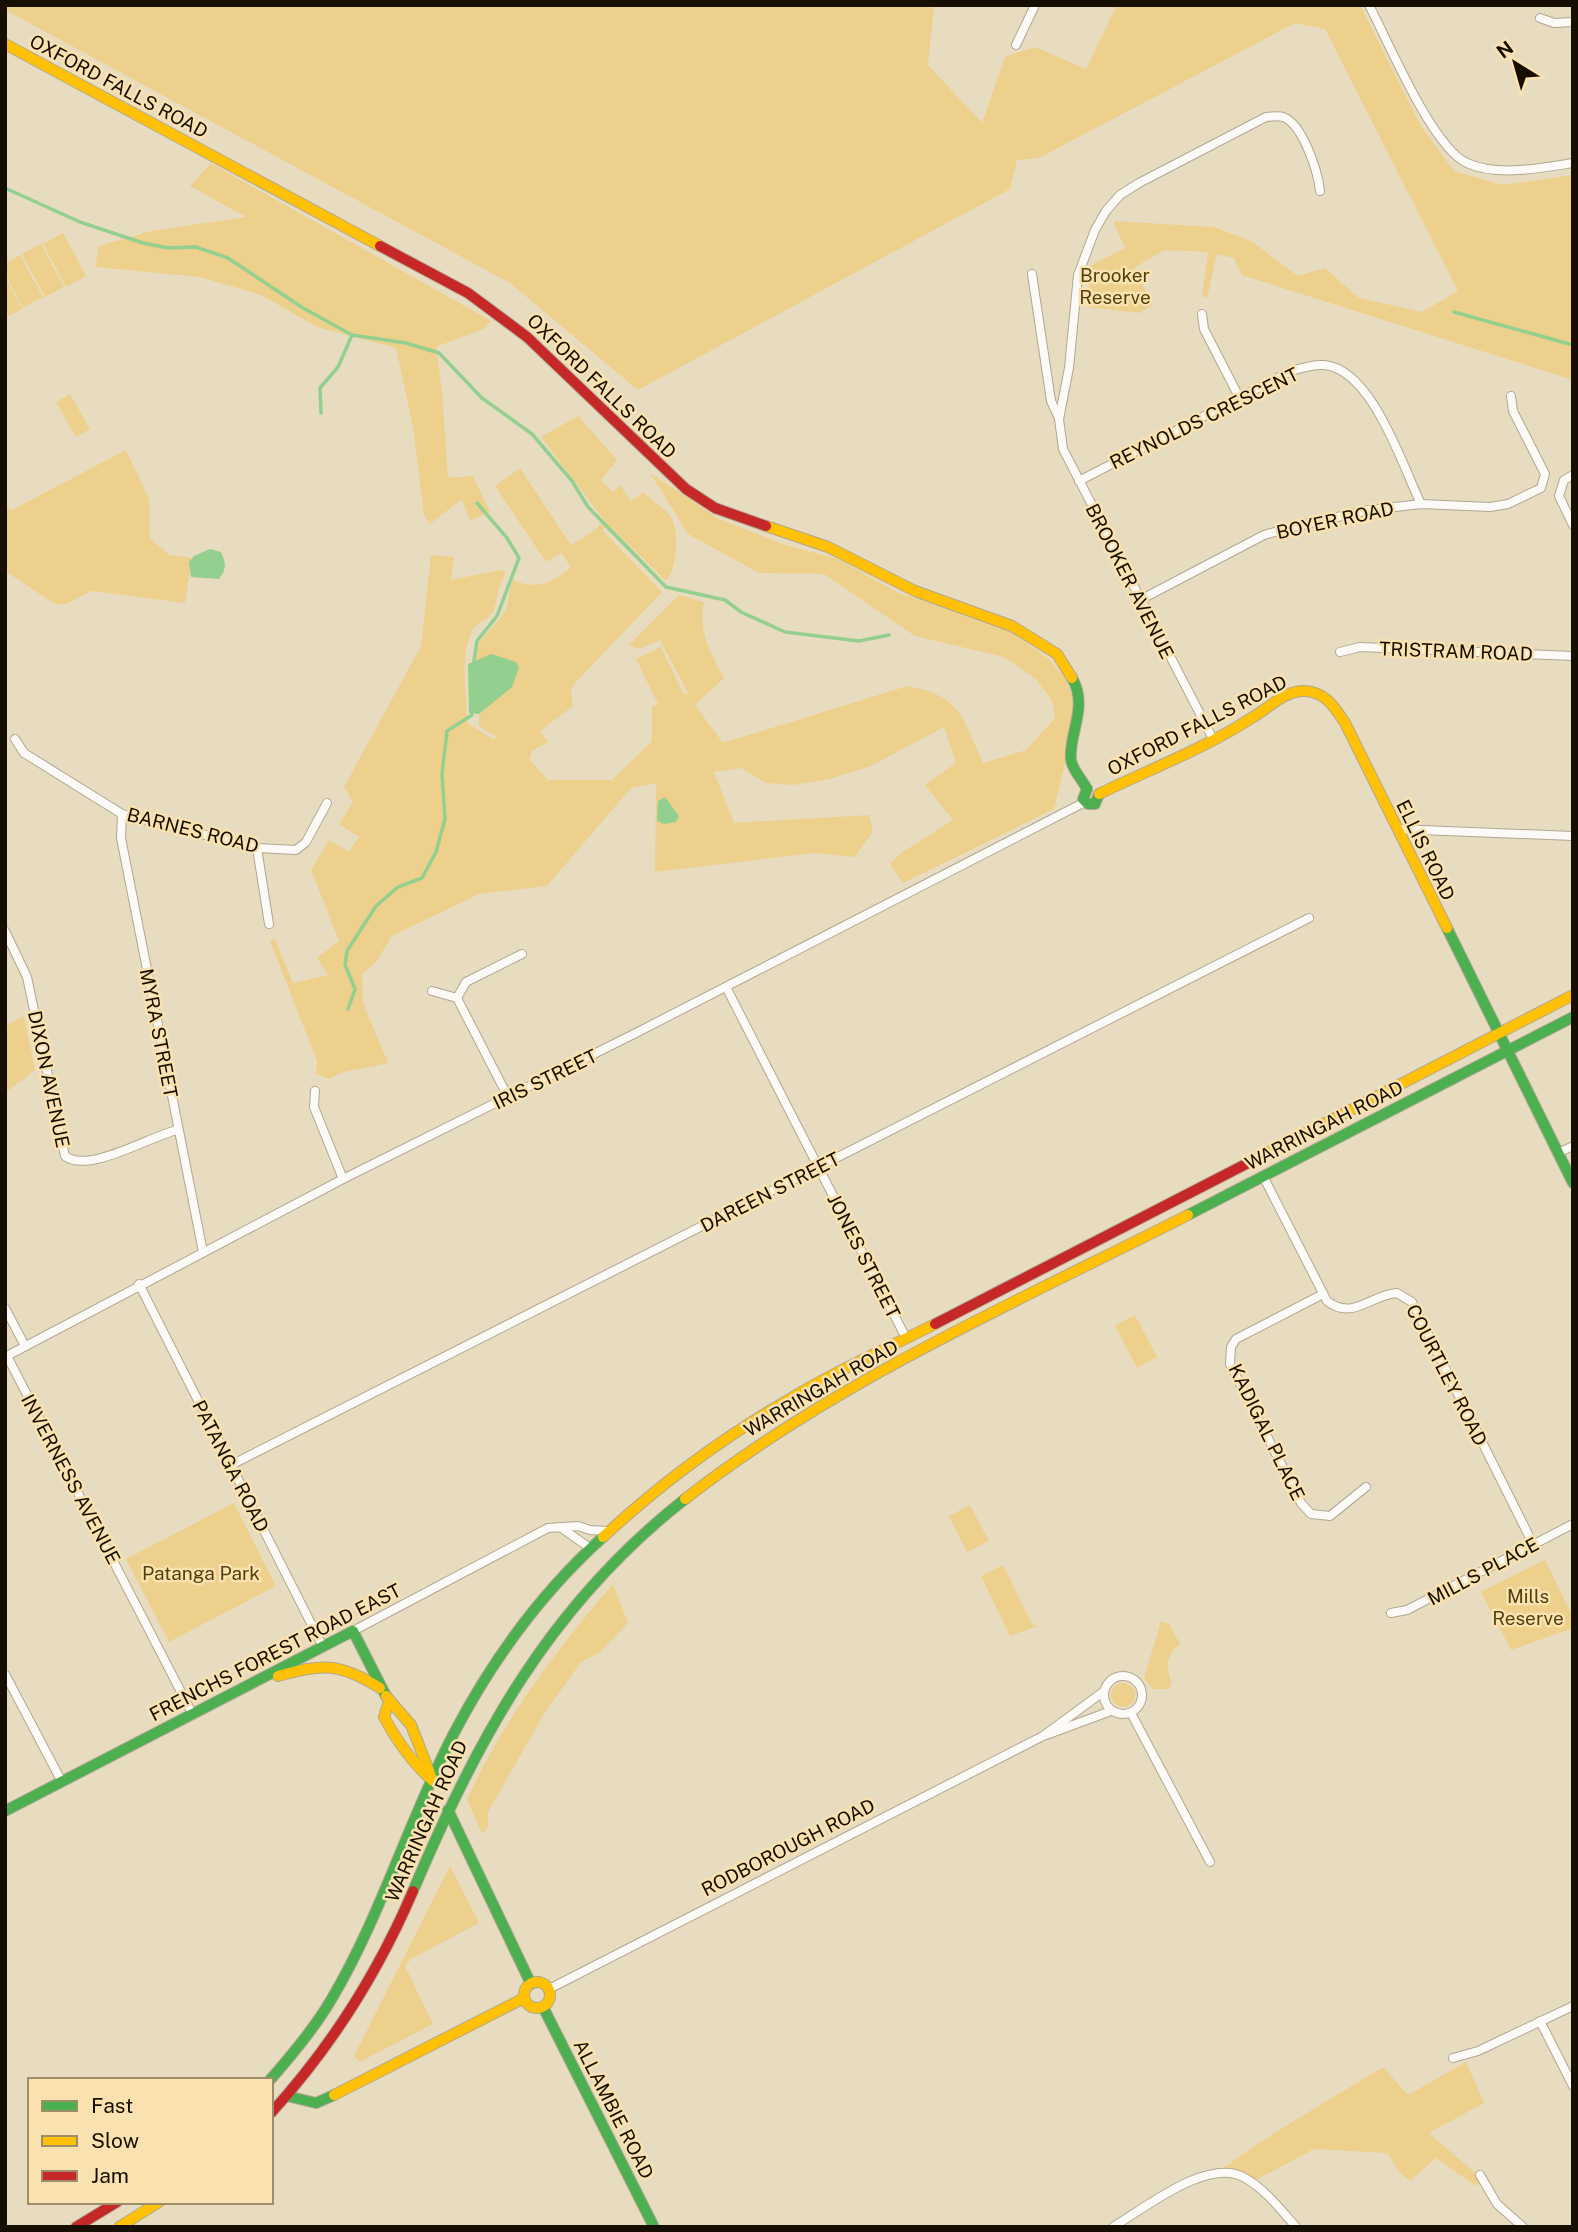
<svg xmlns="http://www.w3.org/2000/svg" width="1578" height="2232" font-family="'Public Sans',sans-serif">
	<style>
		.green { fill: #edd08c }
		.water { fill: #93cf8f }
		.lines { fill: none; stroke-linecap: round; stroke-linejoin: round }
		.stream { stroke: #93cf8f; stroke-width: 3.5 }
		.street-casing { stroke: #b1a791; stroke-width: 10 }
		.fast-casing { stroke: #b1a791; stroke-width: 12 }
		.slow-casing { stroke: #b1a791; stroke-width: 12 }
		.jam-casing { stroke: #b1a791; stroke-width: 12 }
		.street { stroke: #fcfaf6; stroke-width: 8 }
		.fast { stroke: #4caf50; stroke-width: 10 }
		.slow { stroke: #ffc107; stroke-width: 10 }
		.jam { stroke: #c62828; stroke-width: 10 }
		.labels { text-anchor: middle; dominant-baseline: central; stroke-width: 5; stroke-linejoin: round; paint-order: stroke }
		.street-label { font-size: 19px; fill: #160e00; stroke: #f9e2af }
		.park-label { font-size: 19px; fill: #513f0e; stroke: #f9e2af }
	</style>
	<rect width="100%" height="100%" fill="#e8dcc0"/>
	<g class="green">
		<path d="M5,5H934L928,65L982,123L1005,57L1035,47L1086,69L1115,9L1111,5H1360L1421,126L1454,171L1503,185L1573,175V380L1242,275L1234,258L1217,254L1207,298L1202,296L1208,252L1164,250L1134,268L1153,305L1139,313L1088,307L1091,265L1125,248L1113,221L1214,227L1251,241L1298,276L1325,268L1359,298L1422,312L1458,291L1325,29L1295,23L1039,158L1017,160L1010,189L638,390L510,283L5,10Z"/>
		<path d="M211,163L491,321L483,329L436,347L442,390L448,478L473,476L490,512L470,521L462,499L430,524L424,515L413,427L396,348L317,327L261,295L200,277L95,267L99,246L151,231L246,217L190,186Z"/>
		<path d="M63,233L86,276L66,287L43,244Z"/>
		<path d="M41,244L64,287L45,297L22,254Z"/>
		<path d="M20,255L43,297L23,308L5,274V263Z"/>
		<path d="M5,277L22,309L5,318Z"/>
		<path d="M70,394L90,429L76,437L56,402Z"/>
		<path d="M578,416L617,460L601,480L613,492L620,485L631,501L644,492C651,501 662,506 669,514C680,528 678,568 666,581L608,525L602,530L662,592L576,682L571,690L573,706L540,731L548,742L532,751L529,759L548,780H612L652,741V707L658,704L636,659L661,647L684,695L688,693L660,640L639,649L629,645L679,595L704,602C698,632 710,652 724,678L695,705L723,743L907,686C961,695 963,718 983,763L1026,750L1055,718L1052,701L1036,679L1004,657L915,636L824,574L759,573L688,534L650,473L719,519L786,545L837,559L901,594L1001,625L1049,659L1065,678L1074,700L1066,759L1054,809L903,883L890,864L901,853L953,820L925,785L956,763L944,727L871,766L830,779L793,785L766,783L741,768L714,772L734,823L869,815L873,831L855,857L814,853L655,872L656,783L631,788L547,886L479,894L392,936L376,962L362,974L363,1003L388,1063L340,1073L329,1079L316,1074L317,1061L270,941L275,939L293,983L328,975L317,958L339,941L311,870L329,840L349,852L359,837L339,824L353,802L344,787L421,646L431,555L454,557L451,580L500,570L506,573C498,585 498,596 494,609C490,621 477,621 472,631C459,659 467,693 467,723L493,739L498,738L479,726V714L503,694L492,654L476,661C472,641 495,628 504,613C510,602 508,591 513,580C534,590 554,583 571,567L561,553L546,562L495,486L520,468L571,545L594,531L604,520L541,437Z"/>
		<path d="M126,450L149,499L150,538L169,555L192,558L185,603L91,591L66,604H55L5,571V505L12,510Z"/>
		<path d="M24,1016L35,1070L5,1093V1026Z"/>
		<path d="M1135,1315L1157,1357L1137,1368L1115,1326Z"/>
		<path d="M234,1503L276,1586L169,1642L126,1559Z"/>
		<path d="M970,1505L989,1541L967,1552L949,1516Z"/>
		<path d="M1545,1560L1573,1617V1628L1511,1650L1481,1592Z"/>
		<path d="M1003,1565L1032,1624L1038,1626L1010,1636L981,1576Z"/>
		<path d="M613,1584L628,1623L599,1653L581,1662L544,1714L488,1812V1827L482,1834L467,1799C504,1719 556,1650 613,1584Z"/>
		<path d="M1161,1621L1169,1624L1180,1644C1168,1654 1164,1665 1172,1682L1169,1689H1153L1144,1678Z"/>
		<circle cx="1123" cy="1695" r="12"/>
		<path d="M450,1866L479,1923L411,1959L405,1966L433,2024L360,2062L354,2056Z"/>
		<path d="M1466,2062L1484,2103L1429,2133L1481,2178L1476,2186L1436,2158L1410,2181L1398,2171L1388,2153L1314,2149L1252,2182L1217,2173C1269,2133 1327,2102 1383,2067L1408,2095Z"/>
	</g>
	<g class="water">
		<path d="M210,549L221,552C226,564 227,568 219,579L191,577L189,562L194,556Z"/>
		<path d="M491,654L516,662L519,668L512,687L479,714L469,713L468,664Z"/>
		<path d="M665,797L679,816L676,822L664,824L657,821L658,801Z"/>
	</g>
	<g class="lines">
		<g class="stream">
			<path d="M5,188L80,222L143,243L168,248L196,247L228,258L303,308L352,335L406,343L439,353L482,398L532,434L572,481L588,507L666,587L725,600L741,612L785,632L859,641L889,635"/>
			<path d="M1454,312L1573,345"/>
			<path d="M321,413L320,388L338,367L352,335"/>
			<path d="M473,667L477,641L497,616L519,558L507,538L477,503"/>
			<path d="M348,1009L355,989L345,965L347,951L376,906L398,887L422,878L436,852L445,819L442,774L447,731L472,715V709"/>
		</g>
		<defs>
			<g id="street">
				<path d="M1369,5C1388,41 1432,147 1467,163C1497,177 1541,168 1573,163"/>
				<path d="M1540,18L1554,23L1573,22"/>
				<path d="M1016,45L1035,5"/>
				<path d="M1032,274L1051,401L1059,418"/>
				<path d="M1202,314L1204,329L1239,397"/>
				<path d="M1573,475L1564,480L1559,496L1573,525"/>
				<path d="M1079,481L1291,371C1301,368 1313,364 1324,365C1372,369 1402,465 1421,504"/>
				<path d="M1140,600L1264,535L1296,526L1369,510L1421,504L1490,507L1508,504L1541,488L1545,474L1513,411L1511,396"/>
				<path d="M1340,652L1360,647L1573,656"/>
				<path d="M15,739L24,753L122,814L257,848L296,850L306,842L327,803"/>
				<path d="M1213,739L1063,449L1059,419L1069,368L1078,275L1095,230L1106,211L1120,195L1139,183L1266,117C1272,117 1278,115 1283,117C1303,124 1318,172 1320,191"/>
				<path d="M122,814L121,838L203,1252"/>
				<path d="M1397,829L1573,836"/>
				<path d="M257,848L269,924"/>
				<path d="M5,931L27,977L65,1156C88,1174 151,1136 177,1130"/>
				<path d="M726,987L906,1338"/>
				<path d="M432,991L457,998L508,1097"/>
				<path d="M457,998L466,982L522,954"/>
				<path d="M315,1091L314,1107L343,1179"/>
				<path d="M1558,1153L1573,1146"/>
				<path d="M1263,1176L1327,1301C1353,1321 1370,1295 1397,1293L1412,1302L1533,1544"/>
				<path d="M139,1284L323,1647"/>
				<path d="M1323,1294L1236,1339L1231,1347L1230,1364L1301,1503L1311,1514L1330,1516L1366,1487"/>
				<path d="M5,1308L25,1346"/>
				<path d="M7,1356L193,1715"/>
				<path d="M5,1357L343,1179L634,1034L1085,802"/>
				<path d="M231,1465L1309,918"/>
				<path d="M560,1527L590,1548"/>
				<path d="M1391,1613L1407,1610L1573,1524"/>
				<path d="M353,1631L548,1528L578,1526L590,1530L607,1531"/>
				<path d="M5,1674L62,1782"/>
				<circle cx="1123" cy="1695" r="19"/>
				<path d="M1131,1713L1210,1862"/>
				<path d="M1046,1735L1111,1711"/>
				<path d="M549,1989L1043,1736L1103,1692"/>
				<path d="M1540,2021L1573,2086"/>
				<path d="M1453,2058L1478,2051L1573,2006"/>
				<path d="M1480,2175L1497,2204L1523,2227"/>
				<path d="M1113,2227C1145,2208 1209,2156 1245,2178C1266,2190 1280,2209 1296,2227"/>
			</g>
			<g id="fast">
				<path d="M1072,678C1089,707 1068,735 1071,760C1072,769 1083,781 1087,789"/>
				<path d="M1087,789L1083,799L1088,804H1095L1099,794"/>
				<path d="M1447,928L1573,1183"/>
				<path d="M1188,1215L1573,1017"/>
				<path d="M448,1810L531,1984"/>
				<path d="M5,1811L353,1631L386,1696"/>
				<path d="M413,1891C479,1736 549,1606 685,1499"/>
				<path d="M543,2007L654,2227"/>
				<path d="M270,2080C292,2055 314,2029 331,2000C381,1916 408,1822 453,1735C491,1662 542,1592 603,1537"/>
				<path d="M287,2096L316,2103L334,2095"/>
			</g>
			<g id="slow">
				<path d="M5,44L380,246"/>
				<path d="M766,526L828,547L915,591L1012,626L1057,654L1072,678"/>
				<path d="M1099,794C1150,769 1206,748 1253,717C1269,708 1285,690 1305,691C1326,692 1335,708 1345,723L1447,928"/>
				<path d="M1248,1163L1573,995"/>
				<path d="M685,1499C837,1380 1017,1302 1188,1215"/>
				<path d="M603,1537C658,1486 718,1441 783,1403C831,1373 884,1350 935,1324"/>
				<path d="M278,1676C323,1663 340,1663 380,1688"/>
				<path d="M386,1696L411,1725L433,1781"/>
				<path d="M389,1701L384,1717C397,1741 412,1763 433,1781"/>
				<circle cx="537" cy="1995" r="13"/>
				<path d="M334,2095L524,1998"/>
				<path d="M119,2227L159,2202"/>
			</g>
			<g id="jam">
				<path d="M380,246L468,293L527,337L686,489L715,508L766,526"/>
				<path d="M935,1324L1248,1163"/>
				<path d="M271,2113C332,2046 377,1975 413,1891"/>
				<path d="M76,2227L117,2202"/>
			</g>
		</defs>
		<use href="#street" class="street-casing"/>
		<use href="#fast" class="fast-casing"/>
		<use href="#slow" class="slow-casing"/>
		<use href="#jam" class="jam-casing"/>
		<use href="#street" class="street"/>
		<use href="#fast" class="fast"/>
		<use href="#slow" class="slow"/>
		<use href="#jam" class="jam"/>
	</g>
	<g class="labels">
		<g class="street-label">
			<text transform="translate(119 86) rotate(28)">OXFORD FALLS ROAD</text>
			<text transform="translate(602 386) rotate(44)">OXFORD FALLS ROAD</text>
			<text transform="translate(1204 418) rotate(-26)">REYNOLDS CRESCENT</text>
			<text transform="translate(1335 520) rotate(-12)">BOYER ROAD</text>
			<text transform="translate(1130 581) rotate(63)">BROOKER AVENUE</text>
			<text transform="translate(1456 651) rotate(2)">TRISTRAM ROAD</text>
			<text transform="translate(1197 725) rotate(-27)">OXFORD FALLS ROAD</text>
			<text transform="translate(193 830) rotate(14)">BARNES ROAD</text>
			<text transform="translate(1426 850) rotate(64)">ELLIS ROAD</text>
			<text transform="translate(159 1033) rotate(79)">MYRA STREET</text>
			<text transform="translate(49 1079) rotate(78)">DIXON AVENUE</text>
			<text transform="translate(545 1079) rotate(-26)">IRIS STREET</text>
			<text transform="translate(1324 1125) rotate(-27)">WARRINGAH ROAD</text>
			<text transform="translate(770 1192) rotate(-27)">DAREEN STREET</text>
			<text transform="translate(864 1256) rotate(63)">JONES STREET</text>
			<text transform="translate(1447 1375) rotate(63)">COURTLEY ROAD</text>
			<text transform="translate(821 1388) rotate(-30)">WARRINGAH ROAD</text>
			<text transform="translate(1267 1432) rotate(64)">KADIGAL PLACE</text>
			<text transform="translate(231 1466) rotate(63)">PATANGA ROAD</text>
			<text transform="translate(71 1479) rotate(62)">INVERNESS AVENUE</text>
			<text transform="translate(1483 1571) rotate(-28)">MILLS PLACE</text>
			<text transform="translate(275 1652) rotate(-27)">FRENCHS FOREST ROAD EAST</text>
			<text transform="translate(426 1821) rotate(-66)">WARRINGAH ROAD</text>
			<text transform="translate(788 1847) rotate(-27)">RODBOROUGH ROAD</text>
			<text transform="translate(614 2109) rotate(63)">ALLAMBIE ROAD</text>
		</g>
		<g class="park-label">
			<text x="1115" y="275">Brooker<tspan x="1115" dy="22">Reserve</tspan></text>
			<text x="201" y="1573">Patanga Park</text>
			<text x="1528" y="1596">Mills<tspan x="1528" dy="22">Reserve</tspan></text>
		</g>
	</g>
	<rect width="1578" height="2232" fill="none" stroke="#160e00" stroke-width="14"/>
	<rect x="28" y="2078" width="245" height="126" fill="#f9e2af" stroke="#9e8d69" stroke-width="2"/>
	<rect x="42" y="2101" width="35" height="10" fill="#4caf50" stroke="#9e8d69" stroke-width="2"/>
	<text x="91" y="2113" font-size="21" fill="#160e00">Fast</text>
	<rect x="42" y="2136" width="35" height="10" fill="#ffc107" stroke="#9e8d69" stroke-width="2"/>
	<text x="91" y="2148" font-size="21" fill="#160e00">Slow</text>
	<rect x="42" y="2171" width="35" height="10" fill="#c62828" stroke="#9e8d69" stroke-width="2"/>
	<text x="91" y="2183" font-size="21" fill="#160e00">Jam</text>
	<g transform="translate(1515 63) rotate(323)" stroke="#f9e2af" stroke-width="5" paint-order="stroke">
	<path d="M0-5L12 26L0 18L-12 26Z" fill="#160e00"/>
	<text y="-10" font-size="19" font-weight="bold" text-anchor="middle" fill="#160e00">N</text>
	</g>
</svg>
